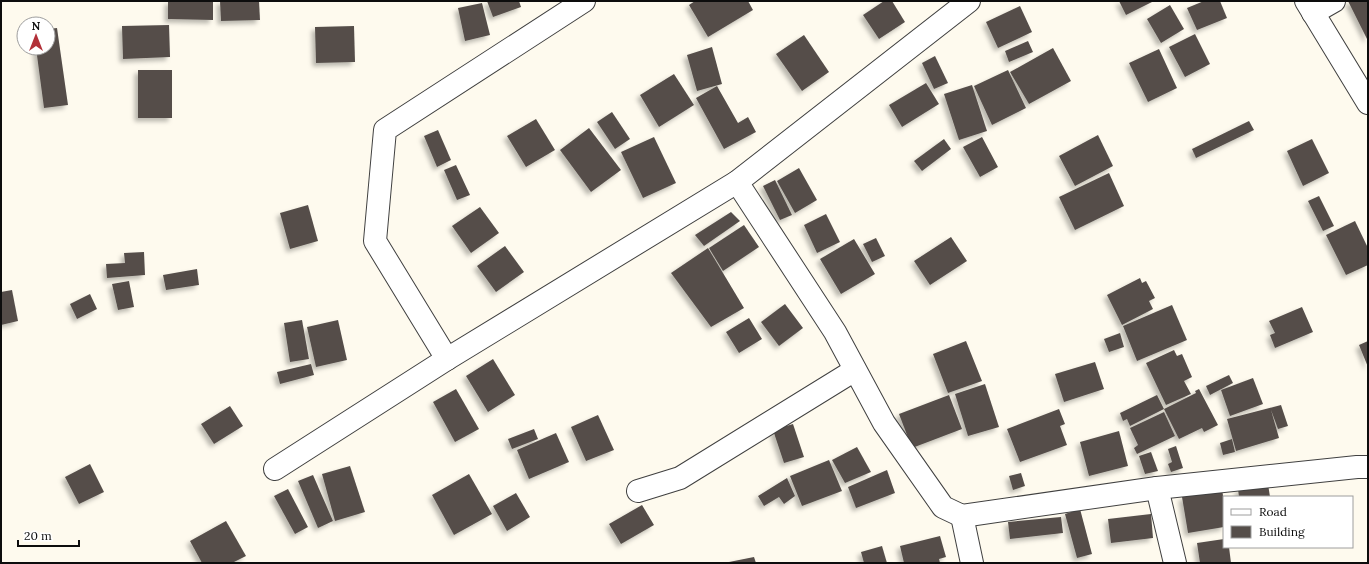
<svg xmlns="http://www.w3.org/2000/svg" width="1369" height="564" font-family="Lora,serif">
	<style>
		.building { fill: #554e4a; filter: url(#shadow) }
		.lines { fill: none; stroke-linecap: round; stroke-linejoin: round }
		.street-casing { stroke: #404040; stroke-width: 24 }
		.street { stroke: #fff; stroke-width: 22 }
	</style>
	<defs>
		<filter id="shadow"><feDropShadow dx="-3.5" dy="3.5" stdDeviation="2" flood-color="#0004"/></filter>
	</defs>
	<rect width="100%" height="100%" fill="#fefaee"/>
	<g class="building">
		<path d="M168,1H213V20L168,19Z"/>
		<path d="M220,1H259L260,20L221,21Z"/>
		<path d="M487,1H519L521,7L493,17Z"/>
		<path d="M695,1H748L753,10L708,37L689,5Z"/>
		<path d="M884,1H892L905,22L879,39L863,15Z"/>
		<path d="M1119,1H1154L1126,15Z"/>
		<path d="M1204,1H1220L1227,18L1197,30L1187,8Z"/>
		<path d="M1348,1H1368V39H1367Z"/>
		<path d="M482,3L490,35L465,41L458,8Z"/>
		<path d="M1170,5L1184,29L1161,43L1147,19Z"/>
		<path d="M1020,6L1032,32L998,48L986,22Z"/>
		<path d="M169,25L170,57L123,59L122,26Z"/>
		<path d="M354,26L355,62L316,63L315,27Z"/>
		<path d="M57,28L68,105L44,108L36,48H48V29Z"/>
		<path d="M1195,34L1210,64L1185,77L1169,47Z"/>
		<path d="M804,35L829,72L802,91L776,54Z"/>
		<path d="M1028,41L1033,52L1009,62L1005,51Z"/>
		<path d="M712,47L722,84L697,91L687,55Z"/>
		<path d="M1053,48L1071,81L1029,104L1010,72Z"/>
		<path d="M1159,49L1177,88L1148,102L1129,63Z"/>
		<path d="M935,56L948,83L934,89L922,63Z"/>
		<rect x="138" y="70" width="34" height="48"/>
		<path d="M1008,70L1026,108L992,125L974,86Z"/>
		<path d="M674,74L694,105L659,127L640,95Z"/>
		<path d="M926,83L939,104L902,127L889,105Z"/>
		<path d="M972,85L987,131L959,140L944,94Z"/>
		<path d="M717,86L738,123L748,117L756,132L724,149L696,98Z"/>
		<path d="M612,112L630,139L615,149L597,122Z"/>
		<path d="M536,119L555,150L526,167L507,136Z"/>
		<path d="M1249,121L1254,130L1196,158L1192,149Z"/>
		<path d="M589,128L621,170L591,192L560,150Z"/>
		<path d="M438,130L451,160L437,167L424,136Z"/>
		<path d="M1098,135L1113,166L1075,186L1059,156Z"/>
		<path d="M654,137L676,183L643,198L621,152Z"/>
		<path d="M982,137L998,167L980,177L963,147Z"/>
		<path d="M944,139L951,149L922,171L914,161Z"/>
		<path d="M1312,139L1329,173L1303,186L1287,151Z"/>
		<path d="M456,165L470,195L457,200L444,170Z"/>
		<path d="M799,168L817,200L795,213L777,181Z"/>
		<path d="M1109,173L1124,206L1075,230L1059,197Z"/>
		<path d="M775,180L792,215L780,220L763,186Z"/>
		<path d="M1319,196L1334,226L1323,231L1308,201Z"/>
		<path d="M308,205L318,241L290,249L280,213Z"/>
		<path d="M480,207L499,233L471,253L452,226Z"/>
		<path d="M731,212L740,221L704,246L695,235Z"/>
		<path d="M826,214L840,242L817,253L804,225Z"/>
		<path d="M1355,221L1368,248V265L1346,275L1326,235Z"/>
		<path d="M744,225L759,247L723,271L709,248Z"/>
		<path d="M951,237L967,261L930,285L914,261Z"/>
		<path d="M876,238L885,256L872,262L863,244Z"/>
		<path d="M854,239L875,274L841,294L820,259Z"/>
		<path d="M505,246L524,272L496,292L477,266Z"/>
		<path d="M708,248L744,308L711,327L671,273Z"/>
		<path d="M144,252L145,275L107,278L106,264L125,263L124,253Z"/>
		<path d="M197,269L199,285L166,290L163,275Z"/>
		<path d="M1140,278L1142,283L1146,281L1155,298L1149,301L1153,309L1122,325L1107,295Z"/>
		<path d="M129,281L134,307L118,310L112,284Z"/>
		<path d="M12,290L18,321L1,325V292Z"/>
		<path d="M90,294L97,309L77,319L70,304Z"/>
		<path d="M785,304L803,328L779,346L761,322Z"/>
		<path d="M1172,305L1187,340L1137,361L1123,326Z"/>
		<path d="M1302,307L1313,332L1275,348L1270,335L1275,333L1269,321Z"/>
		<path d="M749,318L762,339L739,353L726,332Z"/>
		<path d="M302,320L309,359L290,362L284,323Z"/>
		<path d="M338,320L347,360L316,367L307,327Z"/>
		<path d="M1120,333L1124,347L1109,352L1104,339Z"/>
		<path d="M966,341L982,381L948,393L933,354Z"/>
		<path d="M1368,341V367L1359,345Z"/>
		<path d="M1174,350L1177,356L1182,354L1192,377L1184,381L1191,394L1166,405L1146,363Z"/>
		<path d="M493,359L515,395L488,412L466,376Z"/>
		<path d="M1095,362L1104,389L1064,402L1055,374Z"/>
		<path d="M311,364L314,375L280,384L277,372Z"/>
		<path d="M1229,375L1233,383L1210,395L1206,386Z"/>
		<path d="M1253,378L1263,404L1230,416L1221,390Z"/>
		<path d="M985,384L999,427L968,436L955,394Z"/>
		<path d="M456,389L479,429L455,442L433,402Z"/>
		<path d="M1199,389L1218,425L1204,432L1202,428L1179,439L1164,409L1196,393L1195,391Z"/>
		<path d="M949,395L962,429L912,448L899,414Z"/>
		<path d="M1157,395L1164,409L1130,426L1127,419L1123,421L1120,413Z"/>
		<path d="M1281,405L1288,426L1278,429L1271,410L1279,438L1236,451L1227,419Z"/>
		<path d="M230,406L243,426L214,444L201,424Z"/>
		<path d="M1059,409L1065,424L1060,426L1067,445L1020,462L1007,429Z"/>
		<path d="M1164,412L1175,436L1137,454L1134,448L1138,445L1130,428Z"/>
		<path d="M598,415L614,450L586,461L571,427Z"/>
		<path d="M793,424L804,457L784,463L773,430Z"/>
		<path d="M534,429L538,439L512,449L508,439Z"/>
		<path d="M1119,431L1128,466L1089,476L1080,442Z"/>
		<path d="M556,433L569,462L529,479L517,450Z"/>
		<path d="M1232,439L1235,452L1223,455L1220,443Z"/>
		<path d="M1176,446L1183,468L1171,472L1168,464L1172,462L1168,449Z"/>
		<path d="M857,447L871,472L845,483L832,460Z"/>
		<path d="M1151,452L1158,471L1145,474L1139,456Z"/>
		<path d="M829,460L842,491L802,506L790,476Z"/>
		<path d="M90,464L104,492L79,504L65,477Z"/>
		<path d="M350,466L365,512L335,521L322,474Z"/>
		<path d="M887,470L895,493L856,508L848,487Z"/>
		<path d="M1021,473L1025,486L1013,490L1009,476Z"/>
		<path d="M469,474L492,514L454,535L432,495Z"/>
		<path d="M313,475L333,521L318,528L298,481Z"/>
		<path d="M787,478L795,496L784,504L779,497L764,506L758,496Z"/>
		<path d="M1268,484L1270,497H1239L1238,489Z"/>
		<path d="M288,489L308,527L295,534L274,496Z"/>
		<path d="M1222,490L1224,501V527L1188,533L1182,497Z"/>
		<path d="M516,493L530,517L507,531L493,506Z"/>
		<path d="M642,505L654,525L621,544L609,524Z"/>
		<path d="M1080,509L1092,554L1077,558L1065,514Z"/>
		<path d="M1151,514L1153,538L1111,543L1108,519Z"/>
		<path d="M1061,517L1063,533L1010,539L1008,522Z"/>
		<path d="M226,521L246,556L232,563H202L190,541Z"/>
		<path d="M940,536L946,557L939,559L940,563H904L900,546Z"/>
		<path d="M1224,539V547H1229L1231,563H1200L1197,543Z"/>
		<path d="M882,546L887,563H864L861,552Z"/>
		<path d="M754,557L756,563H729V562Z"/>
	</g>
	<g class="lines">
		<defs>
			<g id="street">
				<path d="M1306,1L1368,103"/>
				<path d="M1313,13L1334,1"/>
				<path d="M737,182L835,332L884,423L943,507L962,516L1157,488L1357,467H1368"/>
				<path d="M447,359L375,241L385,130L584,1"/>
				<path d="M275,469L447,359L737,182L969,1"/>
				<path d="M1157,488L1175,563"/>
				<path d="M638,491L680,478L855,370"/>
				<path d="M962,516L972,563"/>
			</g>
		</defs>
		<use href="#street" class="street-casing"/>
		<use href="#street" class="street"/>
	</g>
	<rect width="1369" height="564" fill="none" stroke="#0d0d0d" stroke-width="4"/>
	<rect x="1223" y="496" width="130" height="52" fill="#ffffff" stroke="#9e9e9e"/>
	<rect x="1231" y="509" width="20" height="6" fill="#ffffff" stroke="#9e9e9e"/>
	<text x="1259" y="516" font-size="12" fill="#0d0d0d">Road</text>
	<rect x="1231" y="526" width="20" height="12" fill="#554e4a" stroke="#9e9e9e"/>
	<text x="1259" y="536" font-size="12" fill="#0d0d0d">Building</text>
	<g transform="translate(36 36)"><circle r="19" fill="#ffffff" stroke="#9e9e9e"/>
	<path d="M0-3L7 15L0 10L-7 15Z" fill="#b23038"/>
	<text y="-6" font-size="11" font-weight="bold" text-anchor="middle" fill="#0d0d0d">N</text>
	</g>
	<path d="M18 540v6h61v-6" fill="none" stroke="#0d0d0d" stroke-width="2"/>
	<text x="24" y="540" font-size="12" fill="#0d0d0d" stroke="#ffffff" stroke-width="3" paint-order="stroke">20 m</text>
</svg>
